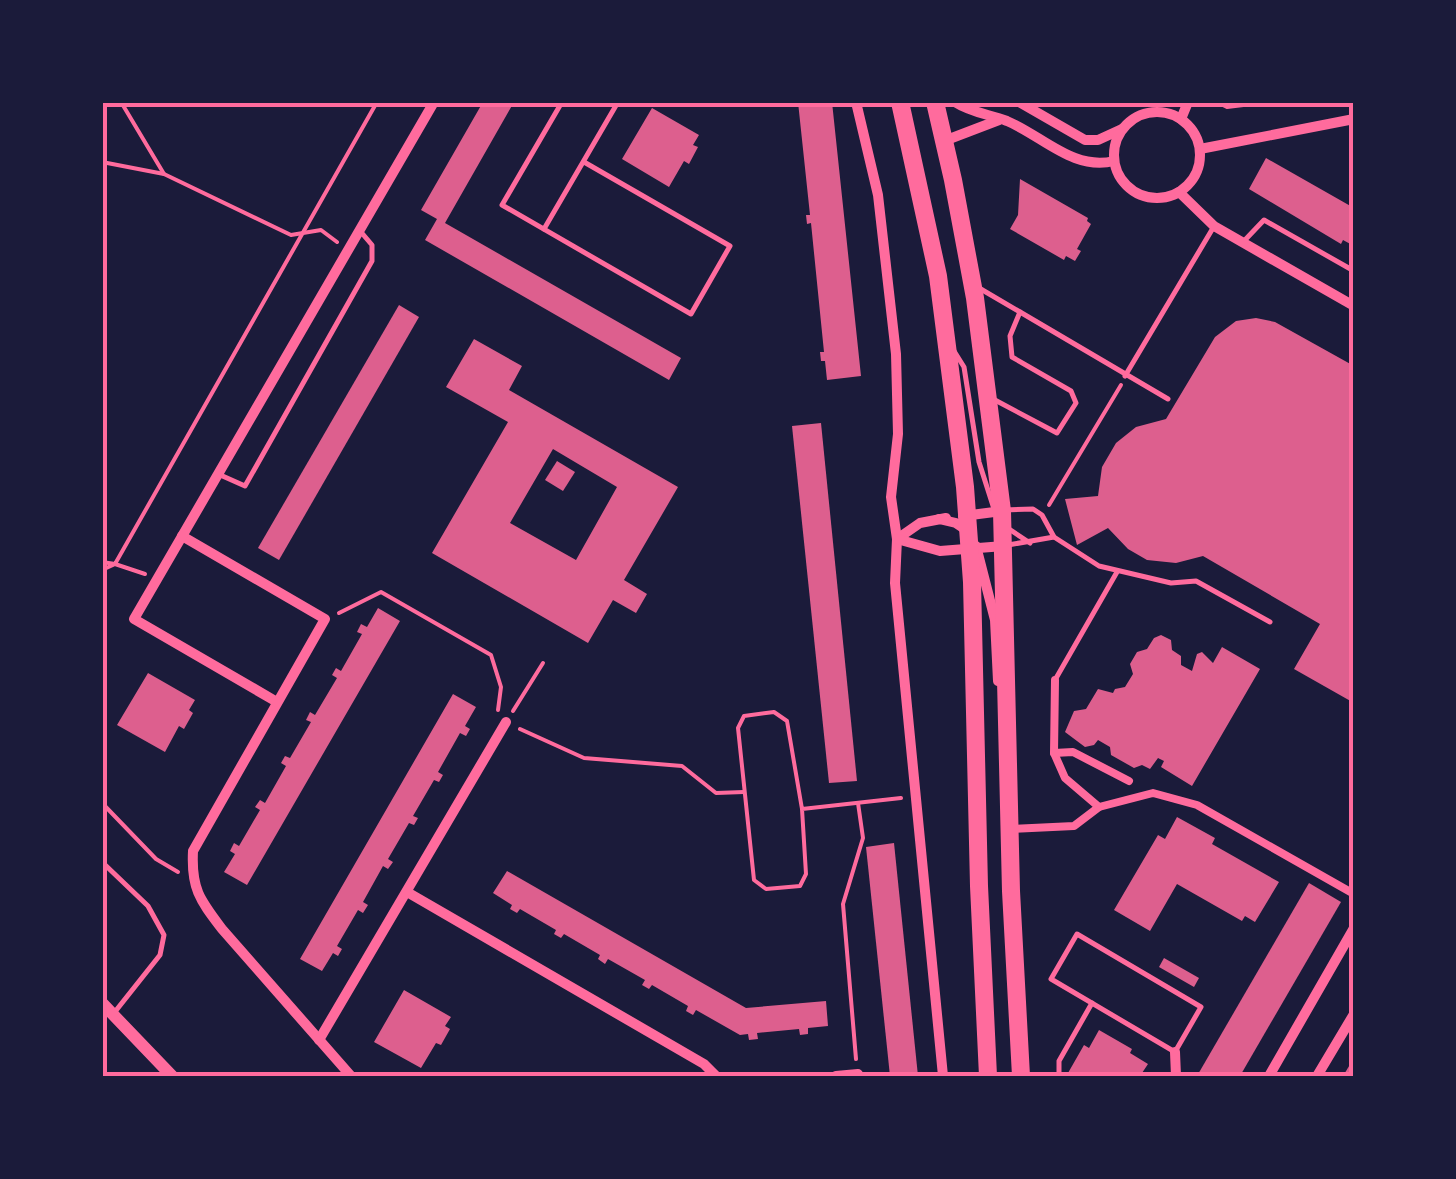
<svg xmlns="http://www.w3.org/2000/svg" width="1456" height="1179" font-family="Inter,sans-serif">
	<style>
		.building { fill: #dd5f8e; fill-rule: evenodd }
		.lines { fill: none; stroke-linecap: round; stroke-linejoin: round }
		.path { stroke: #ff6b9d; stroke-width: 4 }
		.service { stroke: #ff6b9d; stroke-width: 5 }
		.pedestrian { stroke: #ff6b9d; stroke-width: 8 }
		.minor { stroke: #ff6b9d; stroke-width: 10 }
		.tertiary { stroke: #ff6b9d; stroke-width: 12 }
		.primary { stroke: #ff6b9d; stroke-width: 18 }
		.neatline { fill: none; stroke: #ff6b9d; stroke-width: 4 }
	</style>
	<rect width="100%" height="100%" fill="#1b1b3a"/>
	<g class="building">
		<path d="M483,102H514L445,223L681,358L669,380L425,240L437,219L421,210Z"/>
		<path d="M798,102H832L861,376L827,380L825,361H821L820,352H824L811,223L807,224L806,215H810Z"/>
		<path d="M652,108L699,135L693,145L698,147L689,164L684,161L669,187L622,159Z"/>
		<path d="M1266,158L1354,208V246L1343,240L1341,244L1249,189Z"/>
		<path d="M1020,179L1088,218L1087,221L1091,224L1077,249L1081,251L1075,261L1066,256L1064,260L1010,229L1018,215Z"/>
		<path d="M399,305L419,317L279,560L258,548Z"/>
		<path d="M1256,318L1275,322L1354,366V703L1294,669L1320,624L1203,556L1176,563L1147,560L1128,549L1108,528L1077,545L1065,499L1098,496L1102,467L1116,443L1136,427L1166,419L1215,337L1236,321Z"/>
		<path d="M474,339L522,366L509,390L678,487L624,580L647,594L636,613L613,600L588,643L432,553L508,422L446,387ZM553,449L617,487L576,560L510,523Z"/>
		<path d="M821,423L857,781L829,783L792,426Z"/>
		<path d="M557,461L575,472L563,491L545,480Z"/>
		<path d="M378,608L400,621L247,885L224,872L235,854L230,851L234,843L239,846L260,810L255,807L260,800L265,803L286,766L281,763L285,756L290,758L311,722L306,720L310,712L315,715L337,678L332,675L336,668L341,671L362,634L357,632L361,624L367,627Z"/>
		<path d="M1161,635L1171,640L1172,650L1181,656V665L1192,671L1197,654L1202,652L1213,663L1222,647L1260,669L1192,786L1161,767L1164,761L1158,758L1150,769L1142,765L1134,768L1111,755L1110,747L1098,740L1094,745L1085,747L1065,732L1074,711L1086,709L1098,689L1113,693L1115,689L1125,687L1133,674L1130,664L1137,652L1147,649L1154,638Z"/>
		<path d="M148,673L195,700L189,710L193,713L184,729L179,726L165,752L117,725Z"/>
		<path d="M453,694L476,707L465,726L470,729L466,736L460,733L438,772L443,775L439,782L434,780L413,816L418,818L414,825L409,823L388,859L393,862L388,869L383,866L363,902L368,905L363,913L358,910L337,946L342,949L338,956L333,953L322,971L300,959Z"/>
		<path d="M1177,817L1215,838L1212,844L1279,882L1255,922L1245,916L1242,921L1177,884L1150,931L1114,910L1158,835L1165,839Z"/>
		<path d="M894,843L918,1076H890L866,847Z"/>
		<path d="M507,871L746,1008L826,1001L828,1026L808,1028V1034L800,1035L799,1029L757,1033L758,1039L749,1040L748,1034L740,1035L696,1010L693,1015L686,1011L688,1006L652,985L649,989L642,985L645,980L608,959L605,964L598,959L600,955L564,934L561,938L554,934L556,930L520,909L517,913L510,909L512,905L493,893Z"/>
		<path d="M1309,883L1341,902L1240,1076H1197Z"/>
		<path d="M1164,958L1199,978L1194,987L1159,967Z"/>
		<path d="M404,990L451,1017L445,1026L450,1029L441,1045L436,1043L421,1068L374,1042Z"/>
		<path d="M1099,1030L1132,1049L1130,1053L1148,1064L1140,1076H1073L1068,1073L1084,1045L1089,1048Z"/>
		<path d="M1354,1058V1076H1343Z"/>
	</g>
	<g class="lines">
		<g class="path">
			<path d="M121,102L164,174"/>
			<path d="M1217,102L1227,107L1268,102"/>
			<path d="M102,111L107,102"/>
			<path d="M102,162L164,174L291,235L321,230L337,242"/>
			<path d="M1049,505L1121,385"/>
			<path d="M102,562L115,564L377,102"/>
			<path d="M102,570L115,564L145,574"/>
			<path d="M339,613L381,592L491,655L501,687L498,710"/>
			<path d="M513,711L543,663"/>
			<path d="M520,729L584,758L682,766L716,793L744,792"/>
			<path d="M102,803L156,859L178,872"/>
			<path d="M802,809L787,721L774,712L744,716L738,728L754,880L766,889L800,886L806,874L802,809L901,798"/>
			<path d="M856,1059L843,904L863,838L858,803"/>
		</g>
		<g class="service">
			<path d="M562,102L502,205L691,314L730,246L584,162"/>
			<path d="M544,229L618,102"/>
			<path d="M1244,241L1264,220L1354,271"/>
			<path d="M979,288L1020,312"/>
			<path d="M954,351L964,367L979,462L994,509"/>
			<path d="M1125,376L1213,228"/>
			<path d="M993,399L1057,433L1076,403L1071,391L1012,357L1010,336L1020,312L1168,399"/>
			<path d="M218,474L245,486L372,261V245L361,232"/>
			<path d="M1004,510L1033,509L1042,515L1054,537L1099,566L1171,583L1196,581L1270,622"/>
			<path d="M1009,529L1030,543"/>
			<path d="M1008,545L1054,537"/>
			<path d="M1055,680L1117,572"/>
			<path d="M102,862L148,906L164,935L160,955L114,1013"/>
			<path d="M1077,934L1201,1007L1175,1052L1051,979Z"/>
			<path d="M1059,1076V1061L1092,1003"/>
		</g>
		<g class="pedestrian">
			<path d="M1055,680L1054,753L1065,778L1099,807L1153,793L1197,805L1354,894"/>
			<path d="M1054,753L1073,752L1129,781"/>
			<path d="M1010,829L1074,826L1099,807"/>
		</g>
		<g class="minor">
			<path d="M856,102L878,195L896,354L898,434L891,497L897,539L895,583L943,1076"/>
			<path d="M955,102C972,113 989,114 1007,121C1043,136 1073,171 1114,161"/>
			<path d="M1019,102L1085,140H1098L1122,129"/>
			<circle cx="1157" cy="155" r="43"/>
			<path d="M1181,119L1188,102"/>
			<path d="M944,141L999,120"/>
			<path d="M1200,149L1354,119"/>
			<path d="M1179,192L1214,226L1354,306"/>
			<path d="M963,516L1002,511"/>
			<path d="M939,519L956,523L968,531"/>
			<path d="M182,536L325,619L193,851C191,889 200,900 222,929L351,1076"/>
			<path d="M897,539L920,523L946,518"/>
			<path d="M897,539L940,551L1004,546"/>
			<path d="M976,546L995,620L998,681"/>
			<path d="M277,702L134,619L434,102"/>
			<path d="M407,892L704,1064L716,1076"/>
			<path d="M319,1040L506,722"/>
			<path d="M1175,1052L1176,1076"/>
			<path d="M836,1076L858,1074"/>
			<path d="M1269,1076L1354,928"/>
			<path d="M1317,1076L1354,1014"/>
		</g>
		<path class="tertiary" d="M102,1003L172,1076"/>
		<g class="primary">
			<path d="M900,102L938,276L965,487L972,582L979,886L988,1076"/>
			<path d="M935,102L953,180L975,298L1002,511L1011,891L1021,1076"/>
		</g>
	</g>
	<rect width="1456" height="1179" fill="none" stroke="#1b1b3a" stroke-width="210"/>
	<rect x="105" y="105" width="1246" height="969" class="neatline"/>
</svg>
